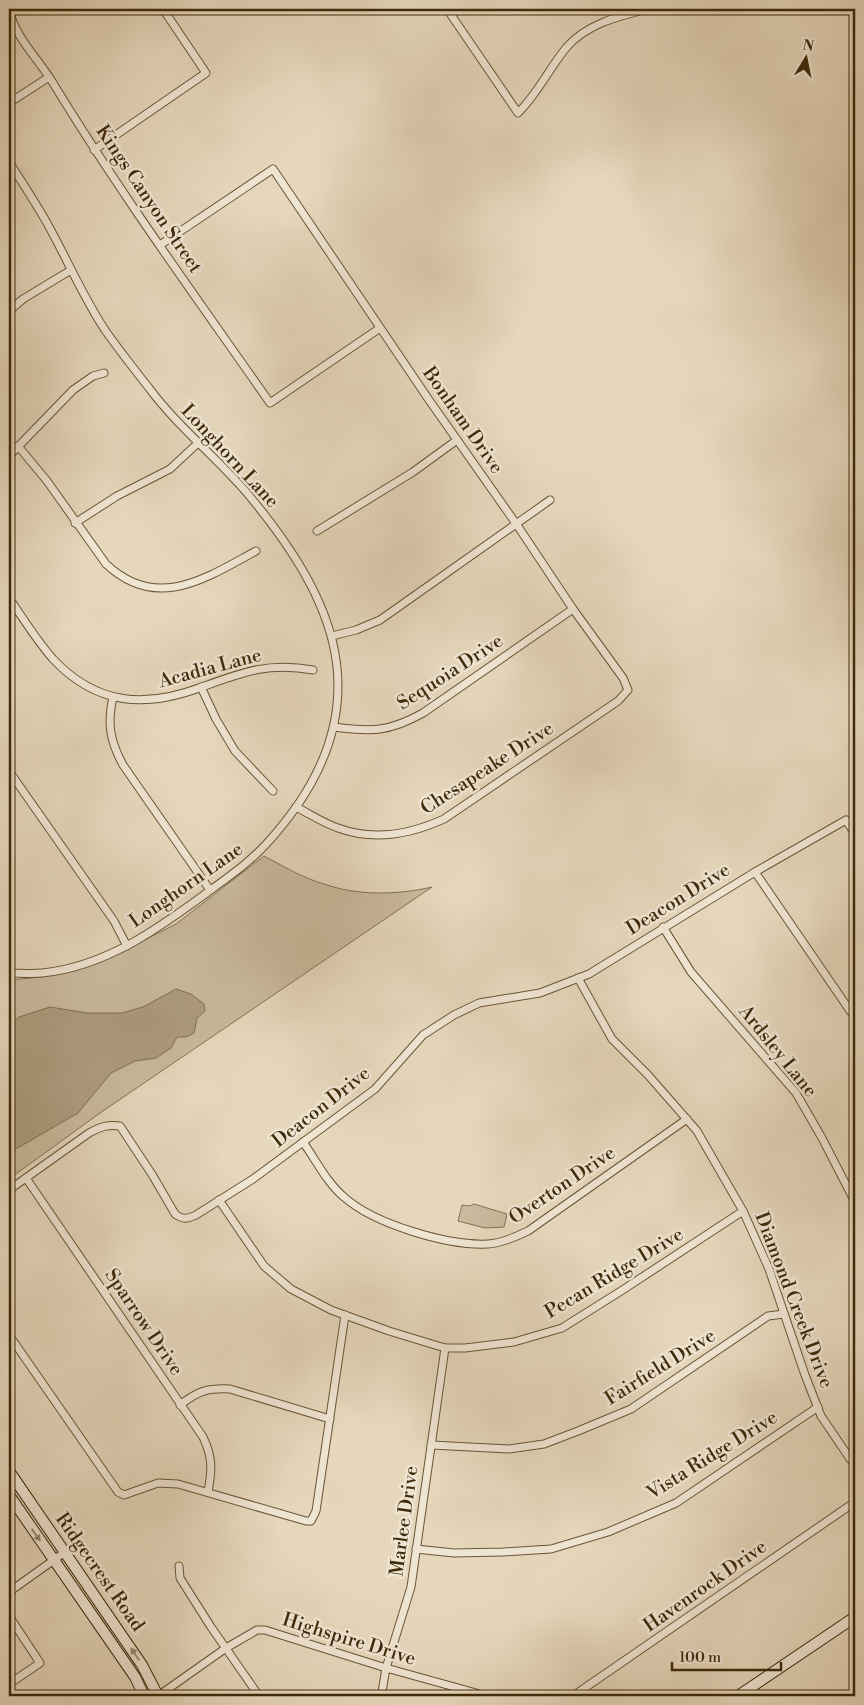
<svg xmlns="http://www.w3.org/2000/svg" width="864" height="1705" font-family="'Libre Bodoni',serif">
	<style>
		.green { fill: #caba9e; stroke: #847254 }
		.water { fill: #ad9c7f; stroke: #816e50 }
		.lines { fill: none; stroke-linecap: round; stroke-linejoin: round }
		.street-casing { stroke: #695536; stroke-width: 9 }
		.secondary-casing { stroke: #3f2a0a; stroke-width: 12 }
		.street { stroke: #efe5d3; stroke-width: 7 }
		.secondary { stroke: #efe5d3; stroke-width: 10 }
		.oneway { fill: #97886e }
		.labels { text-anchor: middle; dominant-baseline: central; stroke-width: 5; stroke-linejoin: round; paint-order: stroke }
		.street-label { font-size: 19px; fill: #3f2a0a; stroke: #efe5d3 }
	</style>
	<rect width="100%" height="100%" fill="#e6d7bc"/>
	<filter id="stains"><feTurbulence type="fractalNoise" baseFrequency=".004" numOctaves="4"/><feColorMatrix values="0 0 0 0 .2 0 0 0 0 .09 0 0 0 0 .02 0 0 0 .5 -.17"/></filter>
	<radialGradient id="worn" r=".72"><stop offset=".6" stop-color="#630" stop-opacity="0"/><stop offset="1" stop-color="#630" stop-opacity=".3"/></radialGradient>
	<g class="green">
		<path d="M264,856C283,866 303,878 324,884C358,896 397,895 432,887L100,1113L9,1179V980L42,977L77,969L107,959L176,924Z"/>
		<path d="M474,1204L507,1214L504,1227L485,1228L458,1221L462,1205L470,1206Z"/>
	</g>
	<path class="water" d="M176,989L191,994L204,1004L205,1011L197,1018L194,1033L186,1037H177L171,1048L156,1058L135,1061L111,1073L78,1113L9,1153V1026L19,1017L50,1007L87,1013H122L143,1007Z"/>
	<g class="lines">
		<defs>
			<g id="street">
				<path d="M9,9C15,38 38,58 53,83C120,193 196,297 270,403L380,328"/>
				<path d="M447,9L518,113C539,92 548,70 566,48C586,24 619,16 648,9"/>
				<path d="M9,103L49,77"/>
				<path d="M94,150L206,73L163,9"/>
				<path d="M9,162C22,182 35,202 47,223C67,259 83,297 105,330C119,350 134,369 149,388C178,427 215,456 247,493C327,589 377,687 299,803C278,833 257,857 227,878C171,919 113,966 42,973C31,974 20,973 9,973"/>
				<path d="M160,245L273,169L429,400L517,525L573,609L623,678L628,690L618,701L444,819C411,834 373,841 338,828C323,823 310,814 296,807"/>
				<path d="M9,311L23,299L71,270"/>
				<path d="M18,446L47,481L106,564C157,612 206,578 256,551"/>
				<path d="M9,456L73,390L93,376L104,373"/>
				<path d="M75,523L117,496L170,469L198,443"/>
				<path d="M317,531L413,472L457,440"/>
				<path d="M9,598C23,618 37,641 53,659C97,706 146,708 202,687C243,672 269,662 313,670"/>
				<path d="M332,636L356,630L380,620L550,500"/>
				<path d="M201,687L216,719L235,751L273,791"/>
				<path d="M113,697C107,724 110,741 123,765L210,890"/>
				<path d="M334,727C372,732 389,732 423,713L573,609"/>
				<path d="M9,771L114,921L127,946"/>
				<path d="M755,872L855,1018"/>
				<path d="M663,927L691,972L796,1093L822,1138L855,1202"/>
				<path d="M578,978L612,1039L648,1075L697,1131L743,1211L769,1269L805,1375L821,1416L855,1466"/>
				<path d="M303,1142C316,1160 327,1183 344,1197C374,1224 448,1246 488,1244C502,1243 515,1237 528,1231L687,1119"/>
				<path d="M26,1178L203,1437C213,1458 212,1470 208,1492"/>
				<path d="M9,1190L89,1133C100,1127 108,1124 120,1126L153,1176L175,1214C183,1220 187,1219 196,1215L253,1179L375,1089L423,1035L454,1015L479,1003L540,993L589,974L755,872L846,820L855,834"/>
				<path d="M219,1200L264,1266L291,1289L331,1310L389,1331L445,1348H465L514,1342L562,1328L621,1291L743,1211"/>
				<path d="M9,1335L118,1492L124,1495L158,1483L178,1484L306,1521H311L316,1511L345,1315"/>
				<path d="M180,1405C198,1391 207,1388 230,1389L330,1419"/>
				<path d="M431,1445L509,1449L544,1444L578,1431L631,1409L768,1316L784,1314"/>
				<path d="M416,1549L454,1553L503,1552L551,1549L608,1532L676,1503L818,1407"/>
				<path d="M179,1566L180,1578L211,1627L259,1696"/>
				<path d="M9,1592L65,1552"/>
				<path d="M9,1616L40,1663L9,1684"/>
				<path d="M158,1696L226,1648L257,1630H265L386,1668L487,1696"/>
				<path d="M384,1696L382,1692L386,1668L411,1587L445,1348"/>
				<path d="M573,1696L855,1502"/>
			</g>
			<g id="secondary">
				<path d="M9,1471L142,1665L158,1696"/>
				<path d="M9,1495L135,1677L144,1696"/>
				<path d="M738,1696L855,1617"/>
			</g>
		</defs>
		<use href="#street" class="street-casing"/>
		<use href="#secondary" class="secondary-casing"/>
		<use href="#street" class="street"/>
		<use href="#secondary" class="secondary"/>
	</g>
	<defs><path id="oneway-solid" d="M-6-.8H1V-3.2L6.5 0L1 3.2V.8H-6Z" transform="scale(1.25)"/></defs>
	<g class="oneway">
		<use href="#oneway-solid" transform="translate(36 1535) rotate(55)"/>
		<use href="#oneway-solid" transform="translate(135 1654) rotate(-124)"/>
	</g>
	<g class="labels">
		<g class="street-label">
			<text transform="translate(149 199) rotate(56)">Kings Canyon Street</text>
			<text transform="translate(463 420) rotate(55)">Bonham Drive</text>
			<text transform="translate(230 456) rotate(47)">Longhorn Lane</text>
			<text transform="translate(210 668) rotate(-15)">Acadia Lane</text>
			<text transform="translate(450 672) rotate(-33)">Sequoia Drive</text>
			<text transform="translate(487 768) rotate(-33)">Chesapeake Drive</text>
			<text transform="translate(186 885) rotate(-35)">Longhorn Lane</text>
			<text transform="translate(678 899) rotate(-32)">Deacon Drive</text>
			<text transform="translate(778 1051) rotate(51)">Ardsley Lane</text>
			<text transform="translate(321 1107) rotate(-38)">Deacon Drive</text>
			<text transform="translate(562 1185) rotate(-34)">Overton Drive</text>
			<text transform="translate(614 1273) rotate(-31)">Pecan Ridge Drive</text>
			<text transform="translate(794 1300) rotate(69)">Diamond Creek Drive</text>
			<text transform="translate(144 1322) rotate(56)">Sparrow Drive</text>
			<text transform="translate(660 1367) rotate(-32)">Fairfield Drive</text>
			<text transform="translate(712 1455) rotate(-32)">Vista Ridge Drive</text>
			<text transform="translate(404 1521) rotate(-82)">Marlee Drive</text>
			<text transform="translate(100 1572) rotate(55)">Ridgecrest Road</text>
			<text transform="translate(705 1586) rotate(-35)">Havenrock Drive</text>
			<text transform="translate(349 1639) rotate(17)">Highspire Drive</text>
		</g>
	</g>
	<rect width="864" height="1705" fill="none" stroke="#e6d7bc" stroke-width="30"/>
	<rect x="10" y="10" width="844" height="1685" fill="none" stroke="#3f2a0a" stroke-width="2.5"/>
	<rect x="15" y="15" width="834" height="1675" fill="none" stroke="#3f2a0a"/>
	<g transform="translate(806 58) rotate(10)" stroke="#efe5d3" stroke-width="4" paint-order="stroke">
	<path d="M0-4L9 19L0 12L-9 19Z" fill="#3f2a0a"/>
	<text y="-8" font-size="14" font-weight="bold" text-anchor="middle" fill="#3f2a0a">N</text>
	</g>
	<path d="M672 1662v8h109v-8" fill="none" stroke="#3f2a0a" stroke-width="2.5"/>
	<text x="679" y="1662" font-size="15" fill="#3f2a0a" stroke="#efe5d3" stroke-width="4" paint-order="stroke">100 m</text>
	<rect width="100%" height="100%" filter="url(#stains)"/>
	<rect width="100%" height="100%" fill="url(#worn)"/>
</svg>
